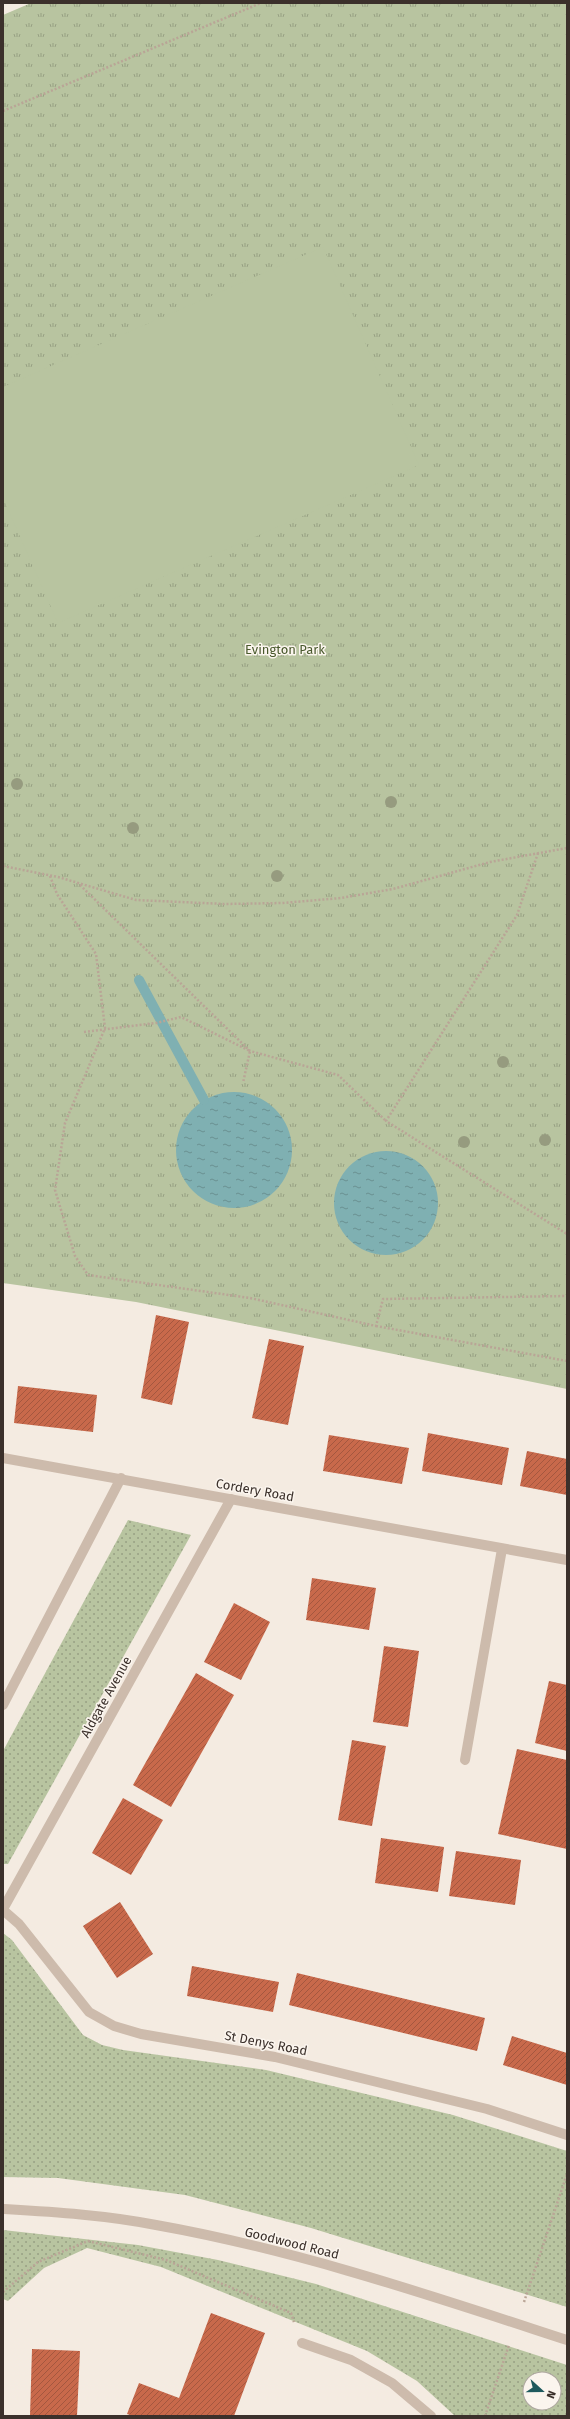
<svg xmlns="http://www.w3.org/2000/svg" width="570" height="2419" font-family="'Fira Sans',sans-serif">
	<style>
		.grass { fill: url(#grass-dots); fill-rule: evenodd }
		.park { fill: url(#park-tufts) }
		.pitch { fill: #b8c4a0 }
		.water { fill: url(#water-ripples) }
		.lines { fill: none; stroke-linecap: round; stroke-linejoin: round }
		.stream { stroke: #7fb0b2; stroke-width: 10 }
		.building { fill: url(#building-hatch) }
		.path { stroke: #b9a596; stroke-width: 2.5; stroke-dasharray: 2 2; stroke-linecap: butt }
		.minor { stroke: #cdbbac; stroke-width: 10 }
		.tree { fill: #969b7f }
		.labels { text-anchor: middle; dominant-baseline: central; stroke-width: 3; stroke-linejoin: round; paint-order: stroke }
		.park-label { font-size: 13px; fill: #4a5a2e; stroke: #fbf5ee }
		.street-label { font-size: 13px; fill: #3b302b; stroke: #fbf5ee }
	</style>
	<defs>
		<pattern id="grass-dots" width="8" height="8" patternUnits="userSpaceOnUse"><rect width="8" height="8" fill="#b8c4a0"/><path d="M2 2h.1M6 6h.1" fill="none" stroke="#97a083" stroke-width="1.8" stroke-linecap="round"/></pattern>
		<pattern id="park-tufts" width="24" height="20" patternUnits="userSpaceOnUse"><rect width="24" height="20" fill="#b8c4a0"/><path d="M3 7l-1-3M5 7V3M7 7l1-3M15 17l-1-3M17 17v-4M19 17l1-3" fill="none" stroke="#97a083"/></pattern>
		<pattern id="water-ripples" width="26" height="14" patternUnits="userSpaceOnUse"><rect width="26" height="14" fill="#7fb0b2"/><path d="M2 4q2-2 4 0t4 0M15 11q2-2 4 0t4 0" fill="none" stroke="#699091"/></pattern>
		<pattern id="building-hatch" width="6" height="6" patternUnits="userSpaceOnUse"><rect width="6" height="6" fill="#c8694b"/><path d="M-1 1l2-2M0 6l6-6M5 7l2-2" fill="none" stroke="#a4573f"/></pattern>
	</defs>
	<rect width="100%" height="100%" fill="#f4ebe1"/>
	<g class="grass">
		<path d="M128,1520L191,1535L8,1864H3V1751Z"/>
		<path d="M3,1933L12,1940L83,2035L102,2045L123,2050L266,2070L453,2115L567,2151V2307L311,2228L185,2195L58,2178L3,2177Z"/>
		<path d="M3,2230L138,2245L218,2260L316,2284L567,2365V2416H455L417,2381L367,2351L161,2267L87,2248L44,2268L8,2301L3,2299ZM530,2379H554V2403H530Z"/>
	</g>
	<path class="park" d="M31,3H567V1389L136,1302L3,1283V15Z"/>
	<path class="pitch" d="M323,247L419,465L58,623L3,498V387Z"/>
	<g class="water">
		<circle cx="234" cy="1150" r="58"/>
		<circle cx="386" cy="1203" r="52"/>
	</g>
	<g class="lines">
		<path class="stream" d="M139,980L204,1100"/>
	</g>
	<g class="building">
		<path d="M156,1315L189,1322L172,1405L141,1398Z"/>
		<path d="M269,1339L304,1346L288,1425L252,1418Z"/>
		<path d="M18,1386L97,1395L93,1432L14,1423Z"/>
		<path d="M428,1433L509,1448L502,1485L422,1471Z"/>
		<path d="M329,1435L409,1448L402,1484L323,1471Z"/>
		<path d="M527,1451L567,1459V1495L520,1486Z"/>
		<path d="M312,1578L376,1588L369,1630L306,1620Z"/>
		<path d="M234,1603L270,1622L241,1680L204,1662Z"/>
		<path d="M384,1646L419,1651L408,1727L373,1722Z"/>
		<path d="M196,1673L234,1695L171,1807L133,1785Z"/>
		<path d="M549,1681L567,1685V1751L535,1743Z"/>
		<path d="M352,1740L386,1746L372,1826L338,1820Z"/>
		<path d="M517,1749L567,1760V1849L498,1834Z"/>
		<path d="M123,1798L163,1820L131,1875L92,1853Z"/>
		<path d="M381,1838L444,1847L438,1892L375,1883Z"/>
		<path d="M456,1851L521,1860L515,1905L449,1896Z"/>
		<path d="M120,1902L153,1954L117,1978L83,1926Z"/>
		<path d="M192,1966L279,1982L273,2012L187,1996Z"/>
		<path d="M297,1973L485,2018L477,2051L289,2005Z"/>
		<path d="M512,2036L567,2053V2085L503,2065Z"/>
		<path d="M211,2313L265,2333L234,2416H133L127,2414L139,2383L179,2398Z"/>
		<path d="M32,2349L80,2351L77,2416H30Z"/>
	</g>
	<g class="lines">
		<g class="path">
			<path d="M3,111L261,3"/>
			<path d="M538,853L517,915L386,1121L567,1234"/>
			<path d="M3,866L58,877L136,900L225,904L283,903L341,898L393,889L490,862L567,848"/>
			<path d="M50,876L57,894L96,954L105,1028L65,1123L55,1190L75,1256L88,1275L250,1298L376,1326L383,1299L567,1296"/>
			<path d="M80,885L250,1051L338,1075L386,1121"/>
			<path d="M84,1032L156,1023L181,1017L250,1051L243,1083"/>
			<path d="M376,1326L567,1361"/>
			<path d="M88,2241L166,2260L291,2313L294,2322"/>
			<path d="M3,2292L38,2262L88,2241"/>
			<path d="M524,2302L567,2174"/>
			<path d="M485,2416L509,2345"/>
		</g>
		<g class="minor">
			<path d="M3,1458L567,1560"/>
			<path d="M3,1705L121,1478"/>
			<path d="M465,1760L502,1549"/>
			<path d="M3,1909L231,1499"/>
			<path d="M3,1910L19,1924L89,2012L114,2026L141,2034L275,2057L487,2109L567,2135"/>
			<path d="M3,2209C54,2212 106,2215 156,2225C297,2250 432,2296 567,2340"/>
			<path d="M302,2343L351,2360L392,2383L431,2416"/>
		</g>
	</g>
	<g class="tree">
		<circle cx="17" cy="784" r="6"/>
		<circle cx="391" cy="802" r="6"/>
		<circle cx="133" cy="828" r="6"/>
		<circle cx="277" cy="876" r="6"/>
		<circle cx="503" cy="1062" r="6"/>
		<circle cx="545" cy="1140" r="6"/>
		<circle cx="464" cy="1142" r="6"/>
	</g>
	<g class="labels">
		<g class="park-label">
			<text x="285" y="649">Evington Park</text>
		</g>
		<g class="street-label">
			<text transform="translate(255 1490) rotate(10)">Cordery Road</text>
			<text transform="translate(106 1697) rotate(-61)">Aldgate Avenue</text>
			<text transform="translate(266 2043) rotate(11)">St Denys Road</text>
			<text transform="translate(292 2243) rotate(14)">Goodwood Road</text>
		</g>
	</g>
	<rect width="570" height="2419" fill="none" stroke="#3b302b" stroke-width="8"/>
	<g transform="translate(542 2391) rotate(111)"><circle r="19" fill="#fbf5ee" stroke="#aea6a0"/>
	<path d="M0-3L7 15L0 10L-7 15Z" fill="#1f5a5e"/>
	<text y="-6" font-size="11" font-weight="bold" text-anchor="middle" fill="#3b302b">N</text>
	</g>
</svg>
